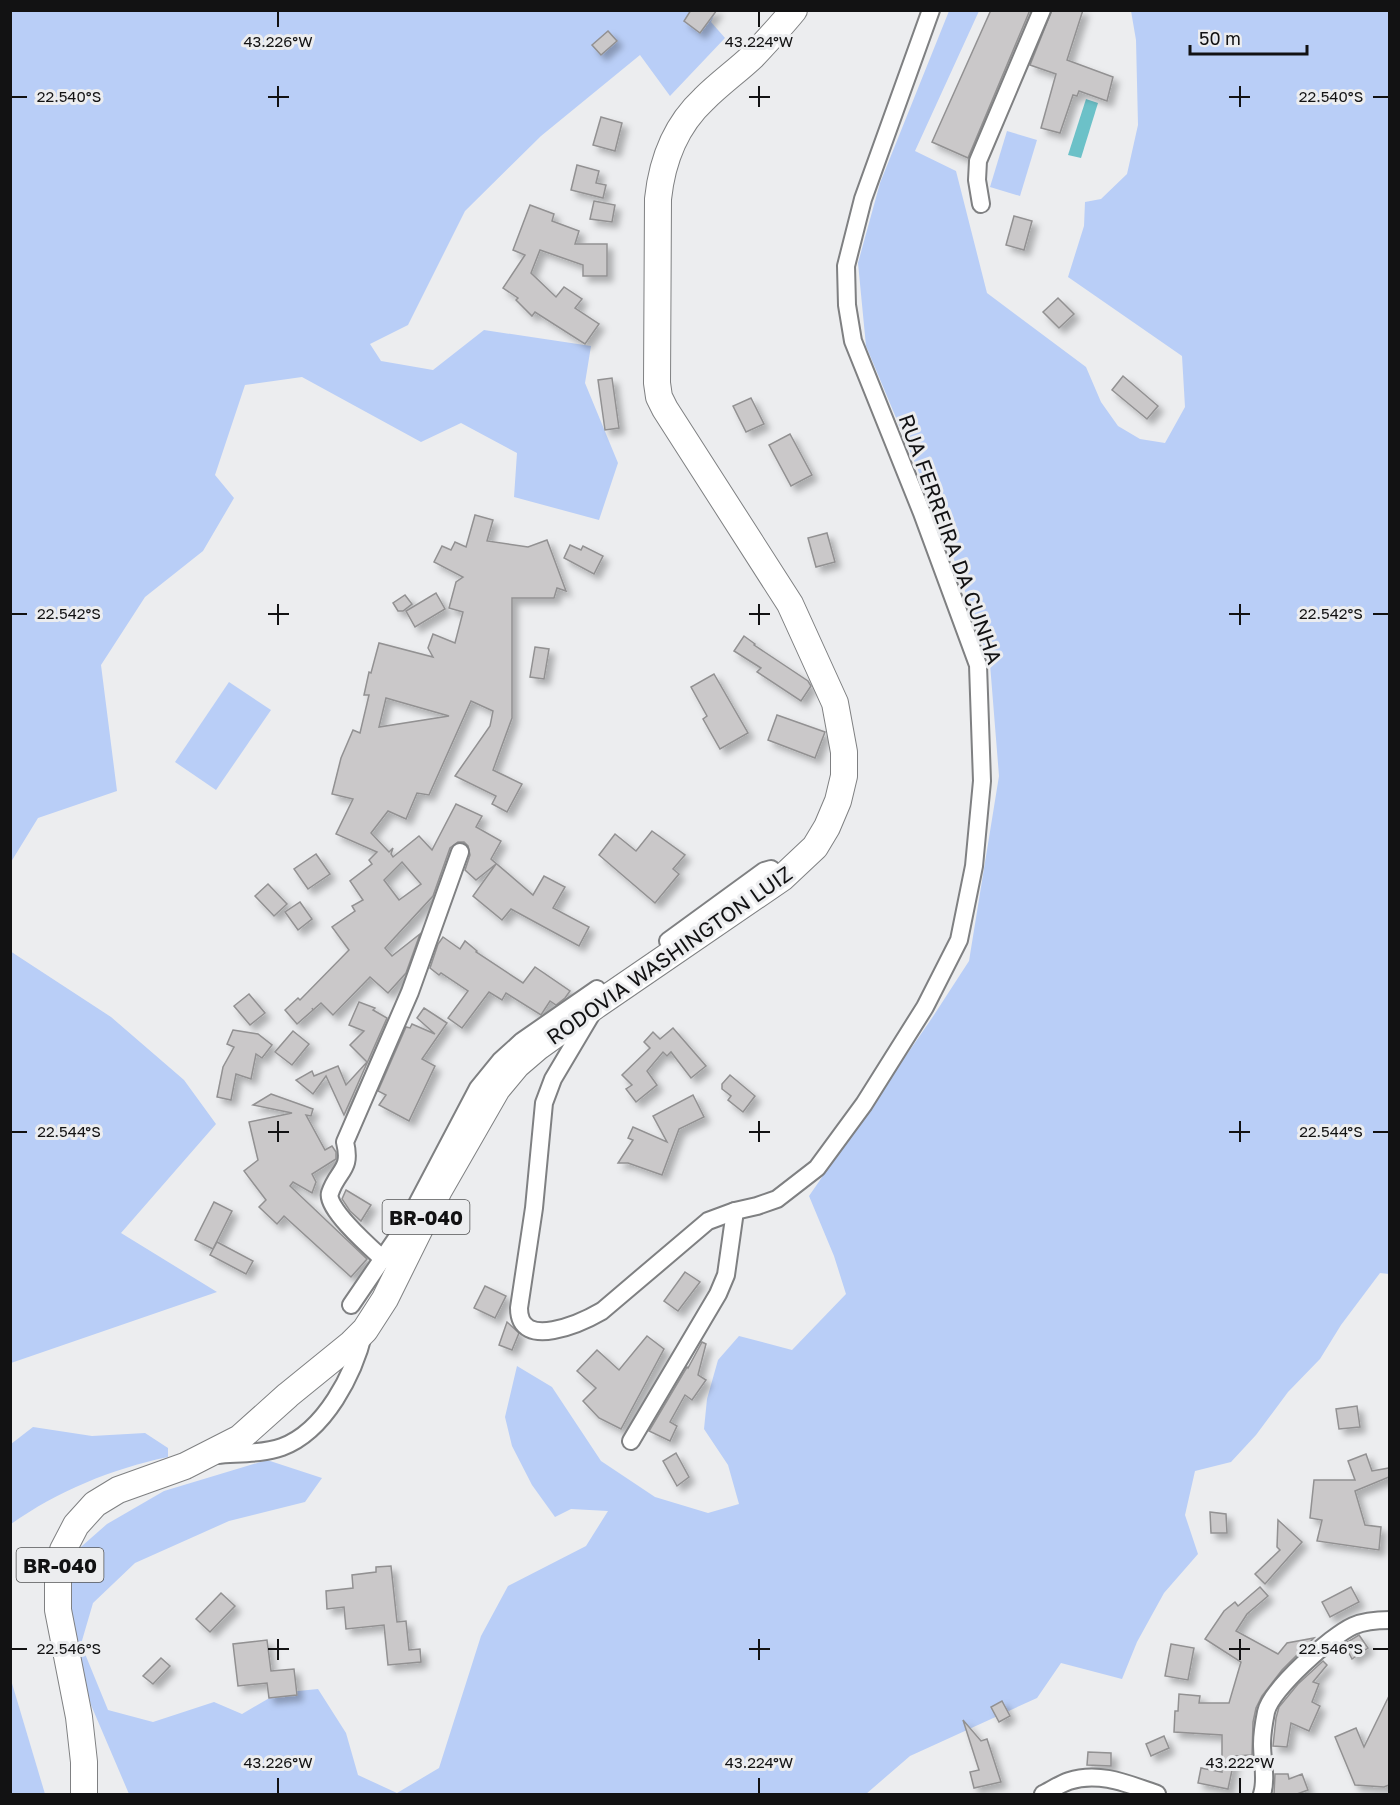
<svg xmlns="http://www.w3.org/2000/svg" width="1400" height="1805" font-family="'Golos Text',sans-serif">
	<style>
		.green { fill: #b9cef7 }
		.water { fill: #6cc1c8 }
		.building { fill: #cac8c9; stroke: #929192; stroke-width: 1.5; fill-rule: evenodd; filter: url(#shadow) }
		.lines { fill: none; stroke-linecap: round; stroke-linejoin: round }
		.minor-casing { stroke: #7f8082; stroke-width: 20 }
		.highway-casing { stroke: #7f8082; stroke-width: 28 }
		.minor { stroke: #fff; stroke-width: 16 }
		.highway { stroke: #fff; stroke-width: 26 }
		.ticks { fill: none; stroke: #121213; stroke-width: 2 }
		.labels { text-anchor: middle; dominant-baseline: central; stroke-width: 6; stroke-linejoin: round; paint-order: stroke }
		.shield { fill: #ecedef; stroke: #535455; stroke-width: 1.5 }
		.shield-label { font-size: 20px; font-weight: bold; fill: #121213 }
		.street-label { font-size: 21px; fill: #121213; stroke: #ecedef }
		.ticks-label { font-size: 15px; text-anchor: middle; fill: #121213; stroke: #ecedef; stroke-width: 6; stroke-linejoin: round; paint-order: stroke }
	</style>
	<defs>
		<filter id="shadow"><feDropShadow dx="5.5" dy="5.5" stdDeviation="3" flood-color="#0004"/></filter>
	</defs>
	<rect width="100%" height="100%" fill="#ecedef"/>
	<g class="green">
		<path d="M11,11H716L711,22L725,38L670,96L640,55L541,136L465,211L408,325L370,344L381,361L433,370L484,330L591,346L585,383L618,463L599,520L514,497L517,453L461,423L421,442L302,377L245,385L215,475L234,498L203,551L145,597L101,665L117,791L38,818L11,862Z"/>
		<path d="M949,11H979L915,151L956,171L987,293L1086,367L1101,402L1118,426L1140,439L1165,443L1185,407L1182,356L1068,277L1084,226L1085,202L1101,199L1127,174L1138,125L1136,40L1131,11H1389V1274L1380,1273L1341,1325L1320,1359L1288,1392L1256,1435L1231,1462L1195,1471L1185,1515L1198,1554L1164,1593L1137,1642L1122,1679L1061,1663L1037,1698L910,1756L866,1794H129L91,1705L61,1599L66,1560L107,1524L164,1491L267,1460L322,1478L305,1502L229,1521L135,1563L93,1603L81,1644L108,1710L153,1722L214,1702L242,1714L278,1693L318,1689L346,1733L358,1775L397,1793L439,1768L481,1636L508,1586L586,1546L608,1511L571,1509L555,1517L532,1485L512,1446L505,1417L517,1366L552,1387L601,1461L655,1497L708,1513L739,1504L728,1465L704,1429L707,1399L718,1360L739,1336L792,1350L846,1294L834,1256L809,1196L932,1018L969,961L999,776L990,664L948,542L866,346L858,263L880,183Z"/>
		<path d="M1007,131L1037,140L1020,196L990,187Z"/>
		<path d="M229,682L271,710L216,790L175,762Z"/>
		<path d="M10,951L111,1017L184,1080L216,1124L121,1233L217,1292L11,1363Z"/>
		<path d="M33,1427L92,1436L145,1433L168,1448V1457C111,1469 58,1491 11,1524V1444Z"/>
		<path d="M11,1680L45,1794H11Z"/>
	</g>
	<path class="water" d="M1086,99L1098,103L1081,158L1068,155Z"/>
	<g class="building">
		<path d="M691,10H717L700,33L684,21Z"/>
		<path d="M991,10H1030L968,158L932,142Z"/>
		<path d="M1052,10H1083L1067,60L1113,77L1107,101L1079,91L1077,96L1073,95L1060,133L1041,128L1056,74L1030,65Z"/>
		<path d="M608,31L617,41L601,55L592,45Z"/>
		<path d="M601,117L622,123L615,151L593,145Z"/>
		<path d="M577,165L599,171L596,183L606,185L603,198L571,190Z"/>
		<path d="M594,201L615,205L612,222L590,219Z"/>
		<path d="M530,205L554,214L552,221L579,231L575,244H607V276H583V265L540,250L531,273L556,297L564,287L582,299L575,308L599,324L585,344L535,312L532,316L516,300L518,298L503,288L525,255L513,250Z"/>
		<path d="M1014,216L1032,221L1024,250L1006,245Z"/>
		<path d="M1058,298L1074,314L1059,328L1043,312Z"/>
		<path d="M1123,376L1158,406L1147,419L1112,390Z"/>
		<path d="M612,378L619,428L605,430L598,380Z"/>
		<path d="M751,398L764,424L746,432L733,406Z"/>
		<path d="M790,434L812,475L791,486L769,445Z"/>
		<path d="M475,515L493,520L487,541L528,547L547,540L566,591L557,588L554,598H512V718L493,770L522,784L507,812L492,804L496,796L455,776L490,726L493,711L471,701L429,795L417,793L406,819L388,811L371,833L389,852L393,848L391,854L393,857L419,836L432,850L456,804L482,816L476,827L501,841L491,859L533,895L544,876L565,887L553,908L589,927L579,946L511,909L502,920L473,896L496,864L476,880L465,870L470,855L468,846L464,842H458L450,848L433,896L385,948L392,956L420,934L406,973L388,993L370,977L333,1015L321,1003L313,1010L312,1008L313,1010L297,1024L285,1010L298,998L300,1000L349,950L332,927L355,911L352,906L363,900L350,881L372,864L369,860L377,852L336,834L353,799L332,794L341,758L353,730L360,733L369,695H364L369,672L371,673L379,643L433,657L428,648L433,634L455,643L463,612L449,608L456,582L463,577L434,562L442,546L451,550L455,542L466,547ZM386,698L449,716L379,727ZM402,862L421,884L399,900L384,880Z"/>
		<path d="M827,533L835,562L816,567L808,538Z"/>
		<path d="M570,545L581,550L583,546L603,556L594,574L564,558Z"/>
		<path d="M436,593L445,609L415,627L406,611Z"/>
		<path d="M405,595L412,604L403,611H398L393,603Z"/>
		<path d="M744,636L755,644L754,645L808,681L811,686L801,701L757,672L761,668L734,651Z"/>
		<path d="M535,647L549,649L544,679L530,677Z"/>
		<path d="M714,674L748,733L720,749L703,719L707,716L691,687Z"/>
		<path d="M777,715L825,732L815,758L768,740Z"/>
		<path d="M652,831L685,855L673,869L679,874L655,903L599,855L615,834L636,851Z"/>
		<path d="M316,854L330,874L308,889L294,869Z"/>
		<path d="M268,884L287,904L274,916L255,896Z"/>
		<path d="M300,902L312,919L298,930L285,912Z"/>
		<path d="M443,937L460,949L465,941L477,951L476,952L523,983L535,967L570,991L565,998L556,1005L550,1001L541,1015L506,993L502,1000L489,992L462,1028L448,1018L468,991L441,973L439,975L430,968L438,944Z"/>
		<path d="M249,994L265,1013L250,1025L234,1006Z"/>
		<path d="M359,1002L375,1008L373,1010L387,1018L344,1115L326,1076L313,1094L296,1080L312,1071L314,1076L338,1066L346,1085L367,1062L350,1045L364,1031L349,1025Z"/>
		<path d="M424,1008L447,1023L422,1059L435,1066L409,1121L379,1105L386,1095L378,1091L406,1027L410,1028L412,1024L435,1034L417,1018Z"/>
		<path d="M673,1028L706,1066L691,1078L671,1052L667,1056L663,1052L647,1071L657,1085L636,1102L626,1089L632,1085L622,1075L650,1048L644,1042L653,1032L660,1039Z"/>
		<path d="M233,1030L258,1034L272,1045L262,1058L256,1054L251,1079L236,1074L231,1100L217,1097L223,1067L234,1047L227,1044Z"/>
		<path d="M293,1031L309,1044L292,1065L275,1052Z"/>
		<path d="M730,1075L755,1096L743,1112L728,1100L731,1096L722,1089V1084Z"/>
		<path d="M271,1094L313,1109L311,1116L306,1115L325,1150L332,1146L336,1152V1159L312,1174L316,1182L312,1193L293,1182L290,1186L367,1259L351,1277L284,1216L277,1224L259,1207L266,1200L244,1171L258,1160L249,1122L292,1113L253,1105Z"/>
		<path d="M693,1095L704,1117L679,1129L662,1175L628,1163H618L633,1140L628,1138L633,1127L667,1142L653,1116Z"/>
		<path d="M346,1190L371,1205L361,1221L350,1211L342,1199Z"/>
		<path d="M214,1202L232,1211L213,1249L195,1240Z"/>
		<path d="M217,1242L253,1261L246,1274L210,1255Z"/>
		<path d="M685,1272L700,1282L678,1311L664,1301Z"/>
		<path d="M485,1286L506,1296L495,1318L474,1308Z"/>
		<path d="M507,1322L519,1333L512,1350L499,1345Z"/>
		<path d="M647,1336L664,1349L621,1429L599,1418L583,1401L596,1388L577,1371L597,1350L619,1370Z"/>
		<path d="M702,1342L706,1344L698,1375L706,1380L692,1400L685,1395L670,1422L677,1426L670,1441L649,1431L687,1367L688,1368Z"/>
		<path d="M1357,1406L1360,1427L1339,1429L1336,1409Z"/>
		<path d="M676,1453L689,1477L677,1486L663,1461Z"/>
		<path d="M1366,1454L1372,1471L1389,1468V1477L1355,1491L1365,1525L1381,1527L1379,1550L1317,1541L1322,1520L1310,1518L1314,1480H1355L1348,1461Z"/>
		<path d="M1210,1512L1226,1514L1227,1533H1211Z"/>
		<path d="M1278,1520L1302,1542L1265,1584L1255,1574L1280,1550L1277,1547Z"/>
		<path d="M391,1566L397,1622L406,1621L409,1650L420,1649L421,1662L388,1665L384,1625L346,1629L344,1607L327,1609L326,1591L353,1588L352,1575L376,1572V1567Z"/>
		<path d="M1260,1587L1268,1596L1247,1614L1236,1631L1278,1654L1287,1643L1314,1638L1282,1670L1262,1696L1256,1708L1253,1722L1252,1755L1235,1756L1228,1789L1198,1783L1201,1768L1222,1772V1735L1174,1732L1175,1711H1178L1179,1694L1200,1696L1199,1703H1229L1241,1662L1205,1639L1224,1611L1235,1602L1238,1606Z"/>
		<path d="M1351,1587L1359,1602L1330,1617L1322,1602Z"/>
		<path d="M221,1593L235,1606L210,1632L196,1619Z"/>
		<path d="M1359,1635L1368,1648L1352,1659L1344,1644Z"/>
		<path d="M267,1640L271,1671L294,1669L297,1695L269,1698L267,1683L238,1686L233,1644Z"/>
		<path d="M1171,1644L1194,1648L1188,1680L1165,1676Z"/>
		<path d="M161,1658L170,1666L153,1684L143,1676Z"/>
		<path d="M1323,1661L1327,1665L1313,1682L1319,1684L1312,1702L1320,1706L1309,1731L1291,1723L1287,1747L1273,1746L1276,1718L1279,1707L1298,1684Z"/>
		<path d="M1389,1696V1785L1384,1787L1355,1785L1335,1737L1356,1728L1364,1747Z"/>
		<path d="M1002,1701L1010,1716L999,1722L991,1707Z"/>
		<path d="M963,1720L981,1741L987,1739L1001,1782L974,1788L970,1772L979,1770Z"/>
		<path d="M1164,1736L1169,1748L1151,1756L1146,1744Z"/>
		<path d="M1088,1752L1111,1753V1766L1087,1765Z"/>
		<path d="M1275,1774H1288L1289,1779L1302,1774L1308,1790L1297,1794H1274Z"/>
	</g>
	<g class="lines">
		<defs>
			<g id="minor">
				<path d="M981,204L977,180L978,161L1042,10"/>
				<path d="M668,941L764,871L771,869L782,878"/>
				<path d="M591,1015L553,1079L544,1103L534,1208L519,1308C519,1352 583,1322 602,1311L708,1221L735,1211L757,1206L777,1199L817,1168L864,1104L925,1007L959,940L974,866L982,781L978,665L922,513L853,341L847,305L846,266L863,199L931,10"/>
				<path d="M384,1260C372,1249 325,1208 330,1193C338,1169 352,1171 345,1142L410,992L460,852"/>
				<path d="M351,1305L407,1223L478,1088L500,1061L522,1041L597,989"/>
				<path d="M631,1441L718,1294L726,1275L735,1211"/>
				<path d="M217,1455C239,1453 262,1454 282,1447C325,1431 354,1374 364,1332"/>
				<path d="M1043,1794C1051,1790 1060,1784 1069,1781C1099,1771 1128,1784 1157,1794"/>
				<path d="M1262,1794C1267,1779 1262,1761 1262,1744C1262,1734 1264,1722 1266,1712C1271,1689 1331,1636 1353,1626C1364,1621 1378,1620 1390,1620"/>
			</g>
			<path id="highway" d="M84,1794V1762L79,1717L58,1610V1578L63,1550L76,1525L95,1504L118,1490L185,1466L240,1438L288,1395L352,1343L365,1330L385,1299L439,1190L497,1089L517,1065L538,1047L598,1004L782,878L815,847L827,827L838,801L844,776V752L835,703L790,604L665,409L659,397L657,383L658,199C662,161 676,125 704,99C719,84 737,71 753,56C767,41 781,26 794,10"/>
		</defs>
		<use href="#minor" class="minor-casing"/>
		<use href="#highway" class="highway-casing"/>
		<use href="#minor" class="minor"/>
		<use href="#highway" class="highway"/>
	</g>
	<path class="ticks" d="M278,12V27M759,12V27M278,86V107M759,86V107M1240,86V107M12,97H27M268,97H289M749,97H770M1229,97H1250M1373,97H1388M278,604V625M759,604V625M1240,604V625M12,614H27M268,614H289M749,614H770M1229,614H1250M1373,614H1388M278,1121V1142M759,1121V1142M1240,1121V1142M12,1132H27M268,1132H289M749,1132H770M1229,1132H1250M1373,1132H1388M278,1639V1660M759,1639V1660M1240,1639V1660M12,1649H27M268,1649H289M749,1649H770M1229,1649H1250M1373,1649H1388M278,1778V1793M759,1778V1793M1240,1778V1793"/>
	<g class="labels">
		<g class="shield">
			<rect x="382.5" y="1200" width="87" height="34" rx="4.5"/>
			<rect x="16.5" y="1548" width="87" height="34" rx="4.5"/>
		</g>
		<g class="shield-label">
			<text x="426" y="1217">BR-040</text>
			<text x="60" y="1565">BR-040</text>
		</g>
		<g class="street-label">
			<text transform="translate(951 539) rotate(70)">RUA FERREIRA DA CUNHA</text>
			<text transform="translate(669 955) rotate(-35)">RODOVIA WASHINGTON LUIZ</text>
		</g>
	</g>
	<g class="ticks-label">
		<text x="278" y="47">43.226°W</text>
		<text x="759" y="47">43.224°W</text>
		<text x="69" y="102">22.540°S</text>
		<text x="1331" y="102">22.540°S</text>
		<text x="69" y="619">22.542°S</text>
		<text x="1331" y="619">22.542°S</text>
		<text x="69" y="1137">22.544°S</text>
		<text x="1331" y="1137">22.544°S</text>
		<text x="69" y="1654">22.546°S</text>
		<text x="1331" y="1654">22.546°S</text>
		<text x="278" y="1768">43.226°W</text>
		<text x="759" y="1768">43.224°W</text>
		<text x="1240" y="1768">43.222°W</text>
	</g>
	<rect width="1400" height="1805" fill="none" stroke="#121213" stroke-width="24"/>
	<path d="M1190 45v9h117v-9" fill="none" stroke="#121213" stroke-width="3"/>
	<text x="1199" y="45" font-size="18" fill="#121213" stroke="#ecedef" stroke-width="4.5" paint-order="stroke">50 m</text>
</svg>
